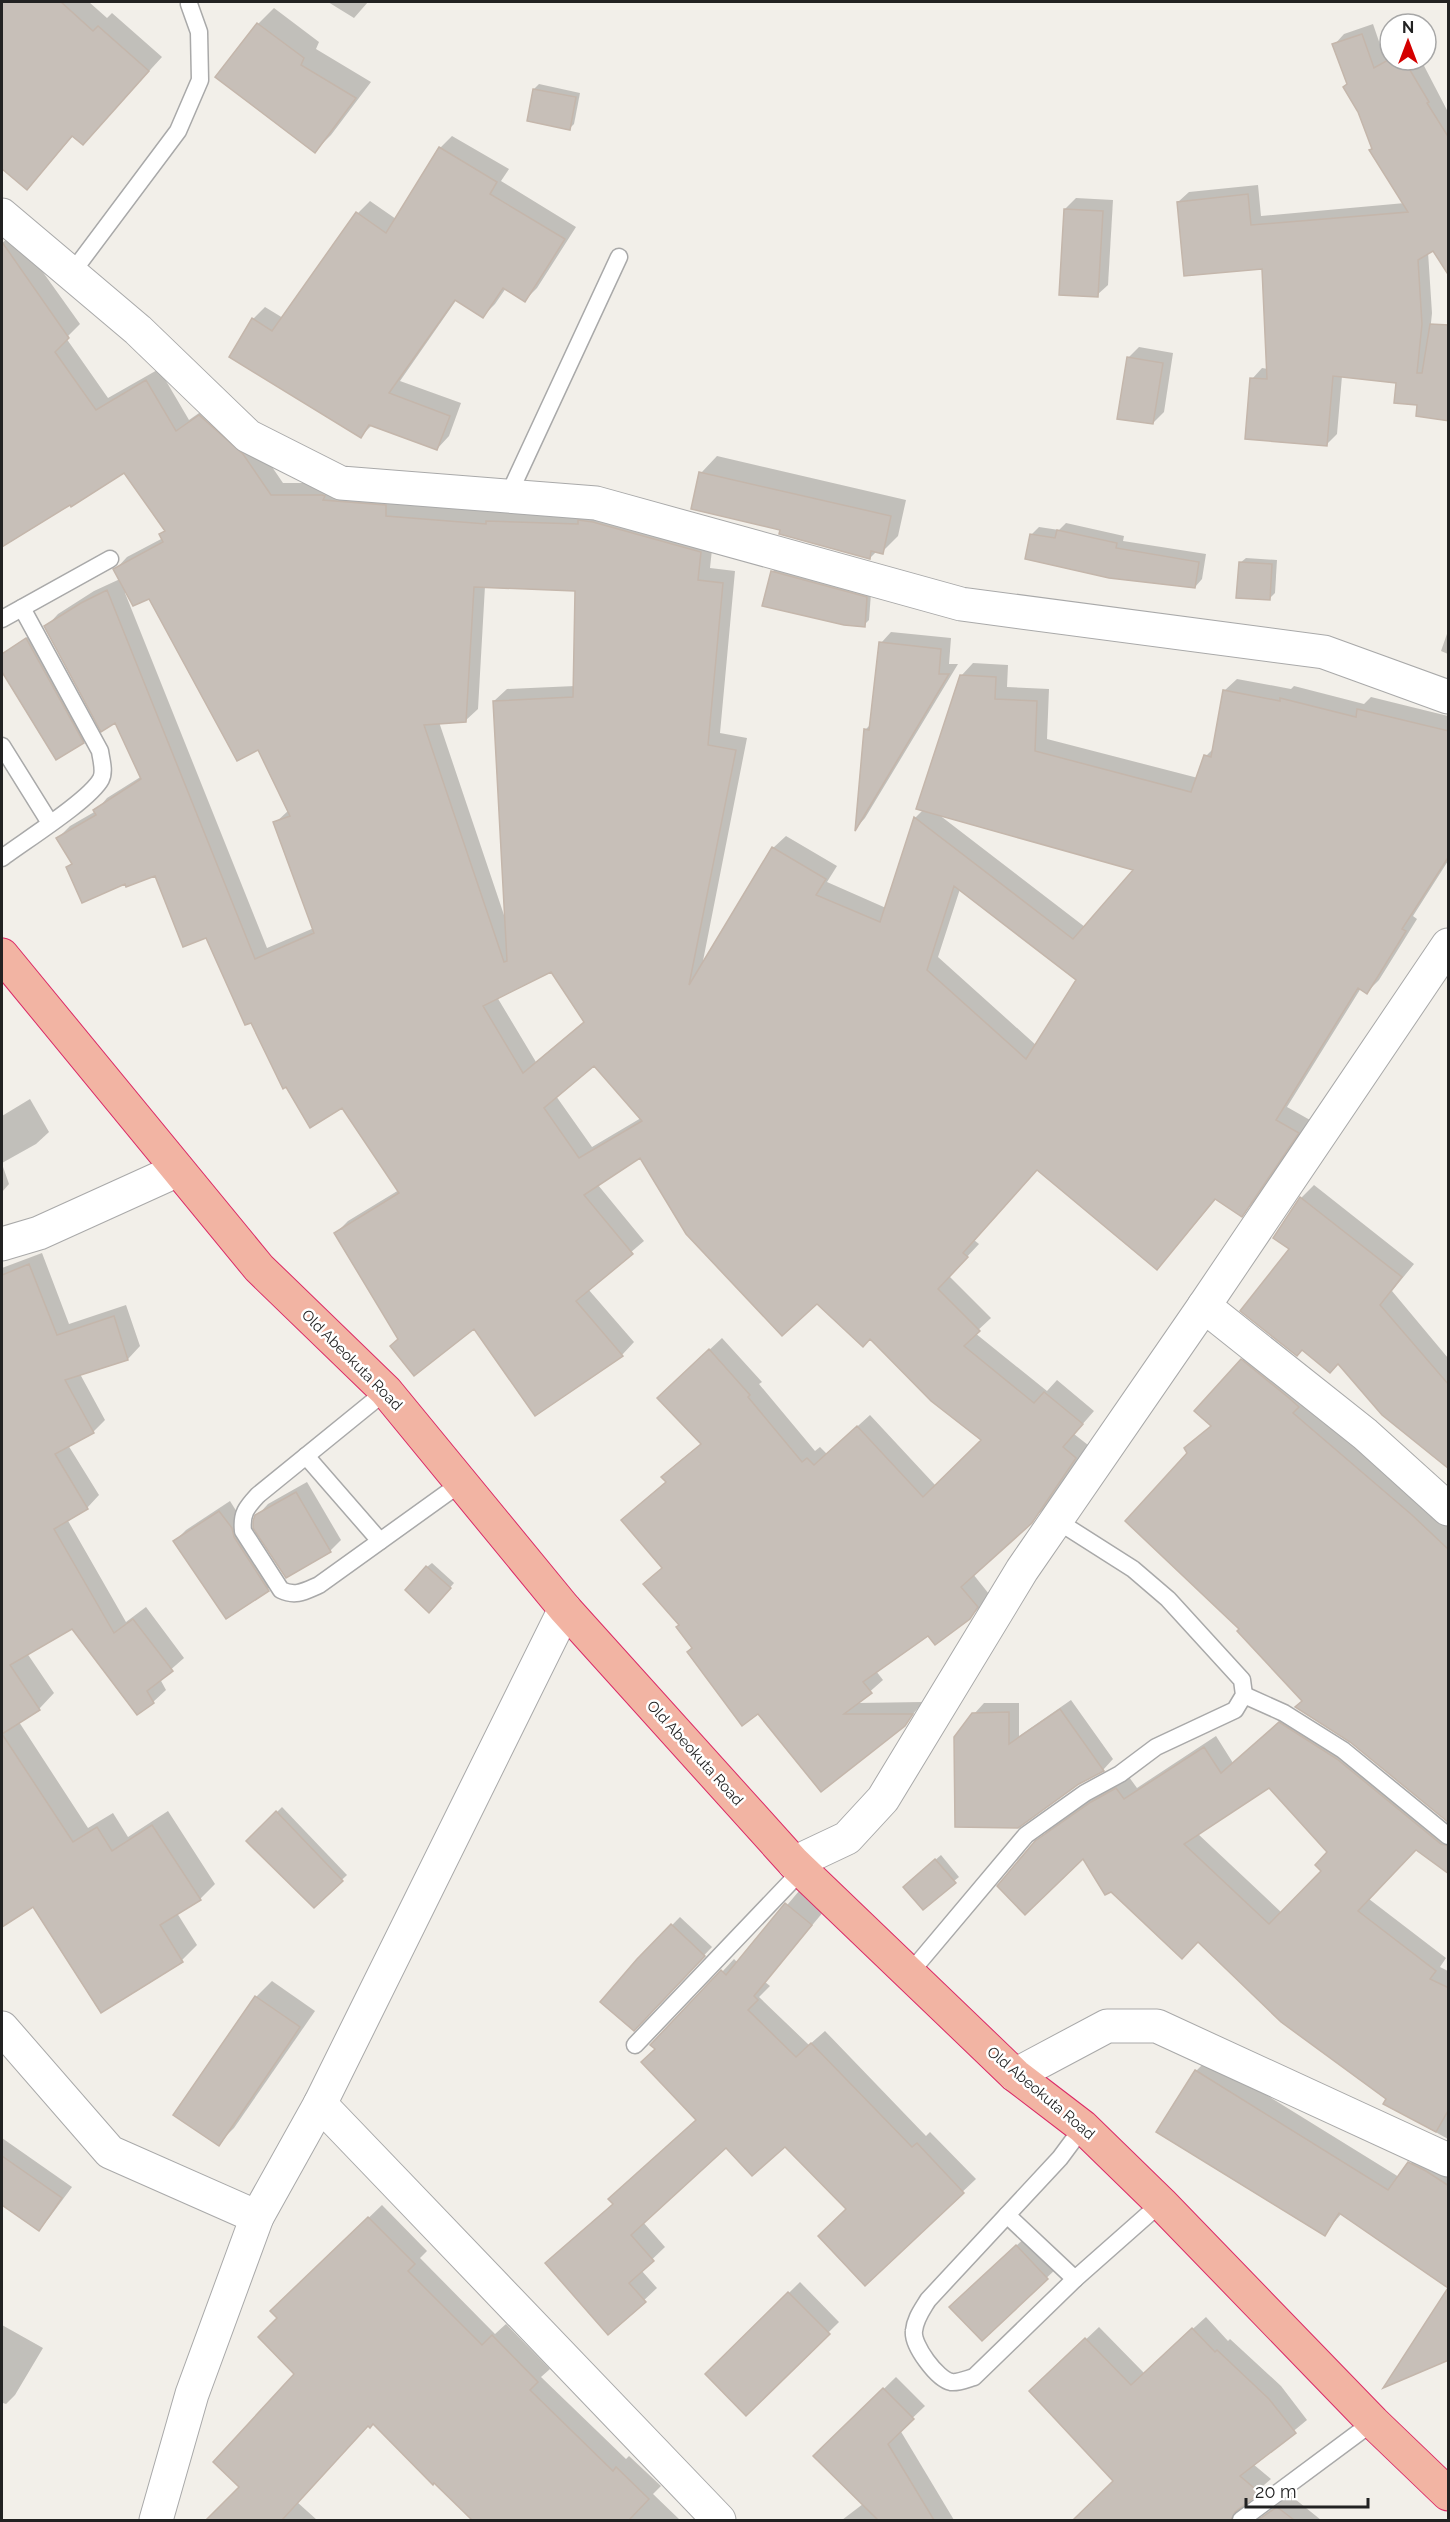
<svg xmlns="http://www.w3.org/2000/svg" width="1450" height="2522" font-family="Raleway,sans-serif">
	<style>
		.shadow { fill: #0003; fill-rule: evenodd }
		.building { fill: #c7bfb8; stroke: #c4b6ab; stroke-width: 1.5; fill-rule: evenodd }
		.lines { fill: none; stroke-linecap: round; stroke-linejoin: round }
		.service-casing { stroke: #a9a9a9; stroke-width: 19 }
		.minor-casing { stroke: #a9a9a9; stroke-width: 35 }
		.trunk-casing { stroke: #dc2a67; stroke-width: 35 }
		.service { stroke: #fff; stroke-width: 16 }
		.minor { stroke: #fff; stroke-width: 33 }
		.trunk { stroke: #f2b4a3; stroke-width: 33 }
		.labels { text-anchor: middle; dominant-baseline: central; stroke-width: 5; stroke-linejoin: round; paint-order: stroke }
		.street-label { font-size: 15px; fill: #222; stroke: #fff }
	</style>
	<rect width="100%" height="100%" fill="#f2efe9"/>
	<g class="shadow">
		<path d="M2,2H89L107,18L112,13L162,57L96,129L74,135L27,188L2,167Z"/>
		<path d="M328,2H368L354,18Z"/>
		<path d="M274,8L319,42L316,49L371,82L331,135L315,151L258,24Z"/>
		<path d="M1373,24L1385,59L1390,56V60H1421L1448,112V241L1428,252L1432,313L1427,362L1419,404L1397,381L1342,376L1337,434L1326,445L1252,379L1262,368L1268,369L1264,267L1178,202L1189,192L1258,185L1261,216L1405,203L1373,149L1334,45L1344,34Z"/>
		<path d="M539,84L580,93L574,124L569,129L534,89Z"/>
		<path d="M452,136L509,169L501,181L576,227L537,288L525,300L506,288L495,304L483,316L457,299L400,381L461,403L449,436L437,449L372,425L361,436L253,319L265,307L283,318L358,213L370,201L396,219L440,148Z"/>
		<path d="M1076,198L1113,200L1108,285L1097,295L1065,209Z"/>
		<path d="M15,233L80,324L66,338L108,398L159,369L189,420L212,404L255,442L283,483H335L398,494L397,504L497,512L500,509L589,512L713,540L710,568L735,571L720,733L747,738L702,966L773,848L786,836L837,866L827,882L886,908L915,818L923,810L961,676L973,663L1008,665L1007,687L1049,689L1047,739L1198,778L1206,756L1214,748L1224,691L1237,679L1291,689L1294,686L1364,704L1371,697L1448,716V861L1413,916L1417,919L1379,980L1367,992L1361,988L1287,1107L1310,1120L1254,1202L1242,1215L1217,1198L1169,1255L1037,1169L974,1240L979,1244L949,1276L991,1318L975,1333L1047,1391L1057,1380L1094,1411L1074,1434L1088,1445L1044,1509L973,1574L989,1594L982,1605L969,1618L928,1633L876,1671L883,1680L857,1703L923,1702L904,1725L758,1712L693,1648L680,1625L645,1584L663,1567L635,1508L667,1481L663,1477L675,1465L702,1443L671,1386L722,1338L762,1382L759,1384L815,1451L820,1447L827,1454L870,1415L936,1486L983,1440L870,1337L817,1302L640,1156L598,1185L644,1241L588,1289L634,1342L622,1355L474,1326L400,1338L336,1233L348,1221L399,1190L342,1106L252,1021L207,936L156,874L125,882L68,867L73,862L58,838L70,826L96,811L107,798L142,776L115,721L46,627L58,614L94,591L120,579L115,570L127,557L163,538L161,534L166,530L125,471L2,545V461L13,454L2,438V243ZM485,586L576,589L575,686L507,689L494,701L505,918L439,722L465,721L478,709ZM127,592L149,597L259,748L289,810L275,823L314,928L267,948L125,593ZM938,814L1136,869L1085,927ZM960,889L1078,979L1037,1046L938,957ZM552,970L585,1021L536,1062L497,997ZM594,1064L641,1118L592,1147L556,1096Z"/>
		<path d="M1139,347L1173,353L1164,412L1153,423L1128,358Z"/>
		<path d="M717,456L906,500L898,536L882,552L877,551L870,558L782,529L701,473Z"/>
		<path d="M1066,523L1124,536L1123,541L1206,554L1202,579L1195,587L1031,535L1039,527L1059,530Z"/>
		<path d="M1246,558L1277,560L1275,593L1270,598L1240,563Z"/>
		<path d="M777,567L871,593L869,620L864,625L772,572Z"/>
		<path d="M35,631L91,734L83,742L57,758L2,669V657Z"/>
		<path d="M1448,631V654L1441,651Z"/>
		<path d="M891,632L951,638L949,664H958L865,818L857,827L865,730L871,724L881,643Z"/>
		<path d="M30,1099L49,1132L36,1144L2,1163V1116Z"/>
		<path d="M2,1164L9,1184L2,1192Z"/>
		<path d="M1314,1185L1414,1264L1392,1291L1448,1358V1467L1291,1248L1275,1237L1301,1198Z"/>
		<path d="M42,1253L69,1324L126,1305L140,1346L128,1359L80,1374L105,1420L93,1432L68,1445L99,1495L87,1508L67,1519L126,1622L146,1607L184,1658L160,1679L166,1690L153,1702L72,1627L34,1597L2,1545V1268Z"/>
		<path d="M1254,1349L1448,1527V1821L1303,1701L1241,1629L1189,1453L1186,1449L1212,1425L1242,1360Z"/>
		<path d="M307,1482L341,1540L330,1551L257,1516L268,1504Z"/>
		<path d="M230,1501L279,1579L268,1589L175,1541L186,1530Z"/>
		<path d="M432,1563L454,1583L434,1606L427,1567Z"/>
		<path d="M16,1637L54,1693L39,1709L19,1722L88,1828L113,1813L128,1837L168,1811L215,1884L200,1899L177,1913L197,1945L182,1960L101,2011L34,1905L2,1925V1646Z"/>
		<path d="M1071,1700L1113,1759L1103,1770L1078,1783L1017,1827L974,1714L984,1703H1019V1736Z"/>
		<path d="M1291,1711L1448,1829V1872L1416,1848L1369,1899L1446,1958L1440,1967L1448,1971V2139L1385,2104L1388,2098L1198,1940L1083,1857L1036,1842L1049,1830L1104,1790L1129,1777L1137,1788L1216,1736L1233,1763ZM1269,1786L1329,1852L1323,1870L1282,1913L1197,1833Z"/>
		<path d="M282,1807L347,1875L314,1906L248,1841Z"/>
		<path d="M941,1855L959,1877L954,1881L910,1882Z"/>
		<path d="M799,1891L824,1911L765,1982L770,1986L759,1997L809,2045L825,2031L926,2136L930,2132L976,2179L865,2284L848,2208L785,2145L726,2146L643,2222L665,2247L641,2270L657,2288L609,2333L559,2251L614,2203L697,2120L657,2049L722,1972L734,1959L738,1963Z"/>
		<path d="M680,1917L712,1947L634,2029L638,1960Z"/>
		<path d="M272,1981L315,2011L234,2128L218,2144L256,1997Z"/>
		<path d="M1208,2059L1399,2177L1421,2151L1448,2164V2286L1342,2213L1324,2234L1196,2071Z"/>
		<path d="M2,2138L72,2187L49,2218L39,2229L2,2203Z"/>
		<path d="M382,2205L427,2251L420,2258L495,2334L506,2324L550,2369L541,2377L626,2459L629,2456L661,2486L653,2494L680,2520H475L373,2422L368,2425L297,2502L317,2520H208L241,2487L297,2374L279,2318L284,2299Z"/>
		<path d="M1028,2235L1058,2267L982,2339L962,2296Z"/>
		<path d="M800,2282L839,2322L746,2414L707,2374Z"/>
		<path d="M1206,2317L1228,2341L1230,2339L1281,2386L1307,2420L1253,2464L1271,2479L1243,2503L1244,2513L1250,2518L1261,2517L1290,2495L1321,2520H1074L1115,2481L1044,2379L1099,2327L1144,2373Z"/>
		<path d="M2,2325L43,2348L15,2395L6,2404L3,2403L2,2405Z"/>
		<path d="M896,2377L925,2406L900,2430L954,2520H842L863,2504L815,2456Z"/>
	</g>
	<g class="building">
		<path d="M2,2H61L93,31L98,26L149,71L83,145L72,136L27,190L2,169Z"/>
		<path d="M257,23L304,58L301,65L356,98L315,153L215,77Z"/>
		<path d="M1362,34L1374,68L1388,60H1404L1429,102L1427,103L1449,138V276L1433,251L1418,260L1422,324L1417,373H1422L1430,324L1449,325V421L1416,416L1417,405L1394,403L1396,383L1333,376L1327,446L1245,439L1250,378L1267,379L1262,269L1184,276L1177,202L1248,194L1251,225L1408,212L1369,150L1372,149L1358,112L1343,87L1347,84L1332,44Z"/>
		<path d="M533,89L576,97L570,130L527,121Z"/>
		<path d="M439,147L497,182L490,194L565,239L525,302L503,288L483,318L455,300L389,393L450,416L437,450L369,425L361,438L229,357L252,318L272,331L356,212L386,233Z"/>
		<path d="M1064,209L1103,211L1098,297L1059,295Z"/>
		<path d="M2,242L69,338L55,352L96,410L146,380L176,431L199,415L243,454L271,495H322L325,496L323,500L386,505V516L486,524V521L578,524V520L593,522L701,552L698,580L723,583L708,745L736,750L689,985L772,847L826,879L816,895L880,922L914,817L1073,939L1133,870L916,809L960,675L996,677L995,699L1037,701L1035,751L1191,792L1204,755L1211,757L1223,690L1280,701V698L1356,717L1357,709L1449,731V856L1402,929L1406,931L1367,994L1358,988L1276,1120L1299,1133L1242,1217L1215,1199L1157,1270L1037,1170L963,1253L968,1257L938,1289L980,1331L964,1346L1034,1403L1044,1392L1083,1424L1063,1447L1076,1458L1032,1523L961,1587L978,1607L970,1619L935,1645L928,1636L863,1682L872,1693L844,1714H913L905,1726L821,1792L758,1714L742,1726L687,1652L692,1648L676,1627L679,1625L643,1584L662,1568L621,1520L666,1482L661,1477L701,1444L657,1398L709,1349L750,1395L748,1397L802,1462L807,1458L814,1465L857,1426L923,1497L981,1440L931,1401L870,1339L863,1347L817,1304L782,1336L686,1234L640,1158L584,1195L633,1254L576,1301L623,1356L535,1416L474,1329L414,1376L390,1346L398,1339L334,1233L399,1193L342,1108L310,1128L286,1087L283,1089L251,1023L245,1025L206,938L183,947L155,876L126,887L125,884L82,903L66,867L72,864L56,838L96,815L93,810L141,779L115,723L101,732L44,626L81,603L107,590L255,959L314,933L273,822L290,816L258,750L237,761L149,599L133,606L113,569L163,542L159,534L165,531L124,473L71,507L70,505L2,547ZM474,587L575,591L573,697L493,701L507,961L504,962L424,725L466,722ZM954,886L1076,980L1026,1059L927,970ZM551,972L584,1022L523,1073L483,1006ZM594,1066L642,1121L579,1158L544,1108Z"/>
		<path d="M1127,357L1163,363L1153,424L1117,419Z"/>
		<path d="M699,472L891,516L883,554L871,551L870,559L779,534L780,530L691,509Z"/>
		<path d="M1057,530L1117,543L1116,548L1199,562L1195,588L1109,578L1025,559L1030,534L1055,538Z"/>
		<path d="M1239,562L1272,564L1270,600L1236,598Z"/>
		<path d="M771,571L867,597L865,627L844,625L762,606Z"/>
		<path d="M26,638L84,743L56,760L2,672V654Z"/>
		<path d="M879,642L941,649L939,674H949L855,831L864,729L869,730Z"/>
		<path d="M1300,1197L1402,1277L1380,1305L1449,1385V1469L1382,1415L1338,1364L1330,1373L1302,1350L1297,1356L1240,1311L1289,1249L1273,1238Z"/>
		<path d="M29,1264L57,1335L114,1316L128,1360L65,1380L94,1433L55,1454L88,1509L54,1529L114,1633L133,1619L173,1671L147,1691L154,1703L137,1715L72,1629L10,1665L40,1710L2,1734L73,1842L97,1827L112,1851L152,1825L201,1900L160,1925L183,1962L101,2013L33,1907L2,1927V1275Z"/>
		<path d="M1241,1359L1289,1398L1299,1407L1293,1413L1412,1515L1449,1550V1823L1350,1742L1295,1707L1302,1701L1237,1631L1239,1629L1125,1521L1187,1453L1184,1448L1211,1426L1194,1411Z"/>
		<path d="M296,1492L331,1552L286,1578L253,1528V1521L255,1515Z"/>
		<path d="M219,1511L232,1528L234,1537L269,1591L226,1619L173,1541Z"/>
		<path d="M426,1566L451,1588L429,1613L405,1590Z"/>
		<path d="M1060,1709L1104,1771L1079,1784L1018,1828L955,1827L954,1737L972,1713L1009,1712V1744Z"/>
		<path d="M1279,1722L1337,1759L1441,1844L1449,1846V1874L1416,1850L1358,1911L1436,1971L1430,1979L1449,1988V2109L1436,2132L1383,2104L1386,2099L1281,2022L1198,1942L1182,1959L1111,1892L1105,1895L1083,1859L1025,1915L997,1886L1035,1841L1091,1802L1116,1788L1124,1799L1204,1747L1221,1773ZM1269,1788L1327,1852L1315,1865L1321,1871L1269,1924L1184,1844Z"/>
		<path d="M276,1811L343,1881L314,1908L246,1841Z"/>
		<path d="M935,1859L956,1883L923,1910L903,1887Z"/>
		<path d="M785,1903L812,1925L754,1996L758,2000L748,2010L796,2057L811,2043L912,2147L917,2143L964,2193L865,2286L818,2236L846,2209L785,2147L752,2176L726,2148L631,2235L654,2261L629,2283L646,2302L608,2335L545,2263L613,2204L608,2199L696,2120L641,2062L655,2049L650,2045L721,1970L726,1975Z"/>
		<path d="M671,1924L705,1956L634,2031L600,2002L637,1959Z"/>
		<path d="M255,1996L300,2027L219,2146L173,2115Z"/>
		<path d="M1195,2070L1388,2190L1408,2162L1426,2171L1449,2186V2360L1383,2388L1448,2288L1339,2213L1325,2236L1156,2132Z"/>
		<path d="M2,2156L62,2198L39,2231L2,2205Z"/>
		<path d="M368,2217L415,2264L408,2271L482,2345L492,2335L538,2382L530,2390L613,2471L616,2467L649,2499L629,2520H472L434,2483L433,2485L373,2424L370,2428L368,2426L282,2520H206L239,2487L213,2462L294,2374L258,2337L277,2318L270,2311Z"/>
		<path d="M1016,2245L1048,2279L982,2341L949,2307Z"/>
		<path d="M788,2292L830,2334L746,2416L705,2374Z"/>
		<path d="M1192,2328L1215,2352L1217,2350L1269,2399L1296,2433L1240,2476L1260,2493L1235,2512L1231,2520H1073L1113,2481L1029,2391L1085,2338L1131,2385Z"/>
		<path d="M883,2388L914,2419L888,2444L934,2520H878L813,2456Z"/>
		<path d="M1277,2507L1294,2520H1258Z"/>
	</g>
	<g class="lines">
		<defs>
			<g id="service">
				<path d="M71,274L178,131L200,80L199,32L189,4"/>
				<path d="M508,496L619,257"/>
				<path d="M2,619L110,559"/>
				<path d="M2,746L50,823"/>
				<path d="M2,858C23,842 90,800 101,779C105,771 101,759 100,751L22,608"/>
				<path d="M386,1391L258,1495C247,1507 241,1513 243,1531L281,1590C296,1597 305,1591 319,1585L461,1483"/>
				<path d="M306,1456L380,1541"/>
				<path d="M1244,1695L1284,1713L1343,1750L1448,1836"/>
				<path d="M909,1974L1026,1835L1085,1793L1120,1774L1156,1747L1235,1710L1244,1695L1242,1680L1168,1599L1133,1569L1056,1520"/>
				<path d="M635,2045L802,1870"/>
				<path d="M1083,2127L1060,2158L928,2300C922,2310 915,2319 914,2331C912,2345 937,2379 951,2382C958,2383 967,2379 974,2377L1075,2279L1161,2203"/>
				<path d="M1007,2215L1075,2279"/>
				<path d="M1241,2520L1373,2422"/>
			</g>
			<g id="minor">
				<path d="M2,215L138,330L248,436L341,483L596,503L961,604L1324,652L1448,697"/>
				<path d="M2,1244L39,1233L178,1170"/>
				<path d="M1204,1306L1365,1434L1448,1509"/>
				<path d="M794,1863L847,1838L883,1799L1022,1570L1204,1306L1448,945"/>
				<path d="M2,2028L110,2152L257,2217"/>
				<path d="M1015,2075L1107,2026H1157L1448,2160"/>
				<path d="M320,2104L719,2520"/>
				<path d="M156,2520L192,2394L257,2217L320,2104L565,1609"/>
			</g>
			<path id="trunk" d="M2,955L259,1268L386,1391L565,1609L794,1863L1015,2075L1083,2127L1161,2203L1373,2422L1448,2494"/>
		</defs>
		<use href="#service" class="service-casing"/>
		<use href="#minor" class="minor-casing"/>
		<use href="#trunk" class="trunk-casing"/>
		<use href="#service" class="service"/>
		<use href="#minor" class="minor"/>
		<use href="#trunk" class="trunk"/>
	</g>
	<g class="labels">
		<g class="street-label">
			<text transform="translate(352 1360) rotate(45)">Old Abeokuta Road</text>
			<text transform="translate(695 1753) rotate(48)">Old Abeokuta Road</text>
			<text transform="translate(1041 2093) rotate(40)">Old Abeokuta Road</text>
		</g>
	</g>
	<rect width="1450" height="2522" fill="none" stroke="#222222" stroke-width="6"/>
	<g transform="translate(1408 42)"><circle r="28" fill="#ffffff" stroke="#a7a7a7" stroke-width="1.5"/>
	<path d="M0-4.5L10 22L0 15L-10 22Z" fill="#d40000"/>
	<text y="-9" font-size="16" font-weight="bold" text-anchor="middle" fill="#222222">N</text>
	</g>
	<path d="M1246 2498v9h122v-9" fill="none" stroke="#222222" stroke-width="3"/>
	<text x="1255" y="2498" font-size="18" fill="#222222" stroke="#ffffff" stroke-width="4.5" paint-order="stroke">20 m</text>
</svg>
